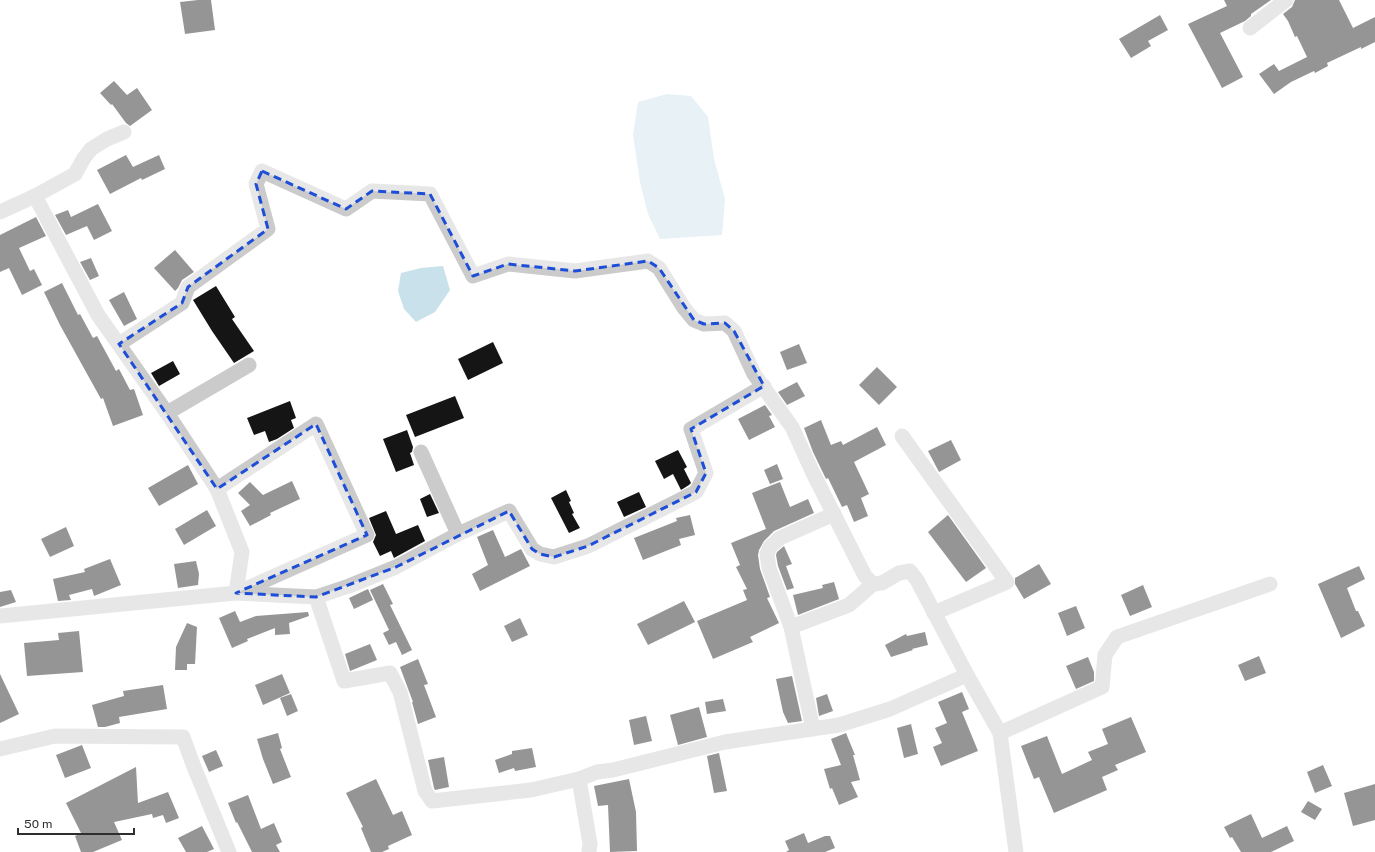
<svg xmlns="http://www.w3.org/2000/svg" width="1375" height="852" font-family="'Public Sans',sans-serif">
	<style>
		.water { fill: #c9e1eb }
		.building { fill: #151515 }
		.lines { fill: none; stroke-linecap: round; stroke-linejoin: round }
		.street { stroke: #cbcbcb; stroke-width: 15 }
		.marked { fill: none; stroke: #1d4ed8; stroke-width: 3; stroke-dasharray: 8 5; stroke-linejoin: round }
	</style>
	<rect width="100%" height="100%" fill="#fff"/>
	<g class="water">
		<path d="M667,94L691,96L708,117L714,159L725,199L722,235L660,239L648,214L640,182L633,135L638,102Z"/>
		<path d="M443,266L450,290L435,312L416,322L404,309L398,291L401,273L421,268Z"/>
	</g>
	<g class="building">
		<path d="M198,0H211L215,30L185,34L180,2Z"/>
		<path d="M1224,0H1271L1251,14V16L1245,21L1220,33L1243,77L1222,88L1188,24L1227,6Z"/>
		<path d="M1295,0H1339L1353,28L1375,17V42L1361,49V47L1327,63L1328,66L1315,73L1314,71L1291,82L1274,94L1259,74L1274,64L1279,71L1307,57L1297,36L1295,37L1288,21L1283,14L1292,7Z"/>
		<path d="M1160,15L1168,30L1148,41L1151,46L1131,58L1119,39Z"/>
		<path d="M114,81L127,95L137,88L152,110L130,126L126,123L112,104L111,105L100,93Z"/>
		<path d="M126,155L133,167L159,155L165,169L142,180L141,178L110,194L97,170Z"/>
		<path d="M98,204L112,231L94,240L87,226L66,235L55,215L68,210L71,217Z"/>
		<path d="M36,217L46,236L19,248L30,271L34,269L42,285L22,295L9,268L0,272V235Z"/>
		<path d="M175,250L194,272L182,280L178,288L175,291L154,268Z"/>
		<path d="M91,258L99,276L90,280L80,262Z"/>
		<path d="M62,283L78,315L80,314L93,338L97,336L116,371L119,369L130,390L134,389L143,415L113,426L103,398L101,399L60,325L44,292Z"/>
		<path d="M216,286L235,317L232,319L254,351L234,363L212,331L193,300Z"/>
		<path d="M124,292L137,319L124,326L109,300Z"/>
		<path d="M493,342L503,363L468,380L458,359Z"/>
		<path d="M799,344L807,363L787,370L780,352Z"/>
		<path d="M173,361L180,374L159,386L151,373Z"/>
		<path d="M877,367L897,387L879,405L859,385Z"/>
		<path d="M797,382L805,396L787,405L778,392Z"/>
		<path d="M455,396L464,418L415,437L406,415Z"/>
		<path d="M290,401L296,418L291,420L294,428L277,439L269,442L265,431L254,435L247,418Z"/>
		<path d="M765,405L772,415L769,416L775,427L749,440L738,419Z"/>
		<path d="M821,420L831,445L841,441L843,445L877,427L886,445L854,462L869,494L861,498L868,516L854,522L847,505L842,507L828,478L826,479L813,452L804,428Z"/>
		<path d="M407,430L413,447L412,452L410,453L414,465L396,472L383,439Z"/>
		<path d="M951,440L961,460L939,472L928,451Z"/>
		<path d="M678,450L687,467L684,469L691,483L689,485L681,490L673,474L664,479L655,461Z"/>
		<path d="M777,464L783,479L770,484L764,470Z"/>
		<path d="M188,465L198,484L159,506L148,488Z"/>
		<path d="M292,481L300,499L270,513L271,515L250,526L241,511L250,505L238,493L250,482L263,495Z"/>
		<path d="M780,482L790,507L808,499L814,513L774,531L764,541L759,550L758,555L760,569L770,597L767,598L779,623L750,637L753,642L713,659L697,621L747,600L743,590L747,589L736,567L740,565L731,543L766,529L752,493Z"/>
		<path d="M566,490L571,501L569,502L574,513L572,514L580,528L569,533L551,498Z"/>
		<path d="M639,492L646,507L624,517L617,502Z"/>
		<path d="M430,494L439,513L427,517L420,499Z"/>
		<path d="M207,510L216,526L184,545L175,529Z"/>
		<path d="M386,511L396,534L418,525L425,541L394,558L391,551L380,556L373,542L376,535L369,518Z"/>
		<path d="M690,515L695,535L679,539L681,545L643,560L634,538L677,521L676,518Z"/>
		<path d="M948,515L986,568L966,582L928,532Z"/>
		<path d="M66,527L74,546L50,557L41,539Z"/>
		<path d="M493,530L505,557L521,549L530,566L480,591L472,574L488,565L477,537Z"/>
		<path d="M784,546L792,564L786,566L794,588L787,590L778,566L776,555L777,552Z"/>
		<path d="M110,559L121,585L94,596L92,589L69,595L71,600L58,601L53,579L85,572L84,569Z"/>
		<path d="M196,561L199,574L198,585L178,588L174,564Z"/>
		<path d="M1039,564L1051,584L1024,599L1015,584V578Z"/>
		<path d="M1359,566L1365,579L1347,588L1356,611H1358L1365,626L1341,638L1318,584Z"/>
		<path d="M834,582L839,599L798,615L793,595L823,588L822,585Z"/>
		<path d="M383,584L393,604L390,605L412,650L402,655L396,642L389,645L383,633L389,630L370,590Z"/>
		<path d="M1143,585L1152,607L1130,616L1121,595Z"/>
		<path d="M368,589L373,600L354,609L349,598Z"/>
		<path d="M11,590L16,602L0,607V592Z"/>
		<path d="M684,601L695,622L648,645L637,624Z"/>
		<path d="M1076,606L1085,628L1067,636L1058,613Z"/>
		<path d="M235,611L240,622L256,616L308,612L309,616L289,623L290,634L275,635V628L247,639L248,641L232,648L219,618Z"/>
		<path d="M520,618L528,635L512,642L504,626Z"/>
		<path d="M187,623L197,627L195,664H187V670H175L176,647Z"/>
		<path d="M79,631L83,672L27,676L24,643L59,640L58,633Z"/>
		<path d="M925,632L928,645L912,649L913,650L891,657L885,645L906,634L907,636Z"/>
		<path d="M370,644L377,660L350,671L345,654Z"/>
		<path d="M1259,656L1266,673L1245,681L1238,665Z"/>
		<path d="M1088,657L1094,672V681L1076,689L1066,666Z"/>
		<path d="M418,659L428,684L424,685L436,717L418,724L412,702H413L400,667Z"/>
		<path d="M0,674L19,714L0,723Z"/>
		<path d="M282,674L290,693L263,705L255,685Z"/>
		<path d="M792,676L802,721L788,723L783,712L776,679Z"/>
		<path d="M163,685L167,709L119,717L120,723L105,727H98L92,705L124,696L123,691Z"/>
		<path d="M962,692L969,709L962,712L978,751L941,766L933,747L942,743L935,728L947,723L938,702Z"/>
		<path d="M291,694L298,711L287,716L280,698Z"/>
		<path d="M827,694L833,711L819,716L816,698Z"/>
		<path d="M723,699L726,711L707,714L705,702Z"/>
		<path d="M699,707L707,737L678,745L670,715Z"/>
		<path d="M646,716L652,741L634,745L629,720Z"/>
		<path d="M1131,717L1146,752L1115,765L1118,770L1102,777L1107,790L1054,813L1039,777L1034,779L1021,746L1047,736L1062,774L1092,760L1088,752L1108,744L1102,729Z"/>
		<path d="M911,724L918,754L904,758L897,728Z"/>
		<path d="M278,733L282,748L280,749L291,777L273,784L263,759L257,739Z"/>
		<path d="M846,733L855,755H853L860,780L851,782L858,797L839,805L832,788L830,789L824,769L841,765L831,739Z"/>
		<path d="M82,745L91,768L65,778L56,755Z"/>
		<path d="M532,748L536,767L515,771L514,768L499,773L495,760L512,754V751Z"/>
		<path d="M216,750L223,766L209,772L202,756Z"/>
		<path d="M719,753L727,791L714,793L707,756Z"/>
		<path d="M444,757L449,787L435,790L434,788L428,760Z"/>
		<path d="M1323,765L1332,786L1315,793L1307,772Z"/>
		<path d="M136,767L138,803L168,792L179,818L166,823L163,815L153,818L152,814L114,822L122,840L93,852H81L75,836L81,833L66,803Z"/>
		<path d="M376,779L393,815L402,811L412,835L388,846L389,849L382,852H371L361,828L363,827L346,793Z"/>
		<path d="M629,779L636,812L637,851L610,852L608,805L598,806L594,786Z"/>
		<path d="M1375,784V820L1353,826L1344,793Z"/>
		<path d="M248,795L261,829L274,823L282,842L276,845L280,852H252L237,822L236,823L228,803Z"/>
		<path d="M1308,801L1322,809L1315,820L1301,812Z"/>
		<path d="M1251,814L1262,838L1287,826L1294,841L1271,852H1241L1232,837L1230,838L1224,827Z"/>
		<path d="M202,826L214,849L207,852H186L178,838Z"/>
		<path d="M804,833L808,843L825,836H830L835,848L825,852H786L789,850L785,841Z"/>
	</g>
	<g class="lines">
		<g class="street">
			<path d="M1250,28L1286,0"/>
			<path d="M0,212L35,196L75,174L84,158L91,149L107,139L124,132"/>
			<path d="M119,344L182,303L188,287L268,229L256,184L262,171L346,209L372,191L430,194L473,276L508,264L575,271L648,261L659,268L684,308L694,320L704,324L725,323L734,331L754,374L792,427L812,471L865,576L873,584L882,583L899,573L910,571L917,580L967,675L890,709L839,725L725,742L613,770L597,772L579,779L590,844L589,852"/>
			<path d="M167,413L249,365"/>
			<path d="M902,436L1007,582L934,613"/>
			<path d="M421,452L458,534"/>
			<path d="M217,489L316,424L367,535L239,592"/>
			<path d="M236,593L316,597L349,586L396,567L458,534L509,511L532,549L540,554L554,557L588,546L696,492L706,473L691,429L764,386"/>
			<path d="M316,597L344,681L390,673L400,692L425,791L432,801L531,790L579,779"/>
			<path d="M0,616L236,593L242,552L217,489L167,413L98,315L35,196"/>
			<path d="M791,627L849,605L873,584"/>
			<path d="M967,675L1000,733L1016,852"/>
			<path d="M813,729L791,627L769,568L767,554L770,547L780,538L834,514"/>
			<path d="M1000,733L1102,687L1105,655L1117,637L1270,584"/>
			<path d="M0,749L55,736L183,737L194,767L229,852"/>
		</g>
	</g>
	<path d="M0 0H1375V852H0ZM262,171L346,209L372,191L430,194L473,276L508,264L575,271L648,261L659,268L694,320L704,324L725,323L734,331L764,386L691,429L706,473L696,492L588,546L554,557L540,554L532,549L509,511L396,567L316,597L236,593L367,535L316,424L217,489L119,344L182,303L188,287L268,229L256,184Z" fill="#fff" fill-opacity=".55" fill-rule="evenodd"/>
	<path class="marked" d="M262,171L346,209L372,191L430,194L473,276L508,264L575,271L648,261L659,268L694,320L704,324L725,323L734,331L764,386L691,429L706,473L696,492L588,546L554,557L540,554L532,549L509,511L396,567L316,597L236,593L367,535L316,424L217,489L119,344L182,303L188,287L268,229L256,184Z"/>
	<path d="M18 828v6h116v-6" fill="none" stroke="#2e2e2e" stroke-width="2"/>
	<text x="24" y="828" font-size="12" fill="#2e2e2e" stroke="#ffffff" stroke-width="3" paint-order="stroke">50 m</text>
</svg>
